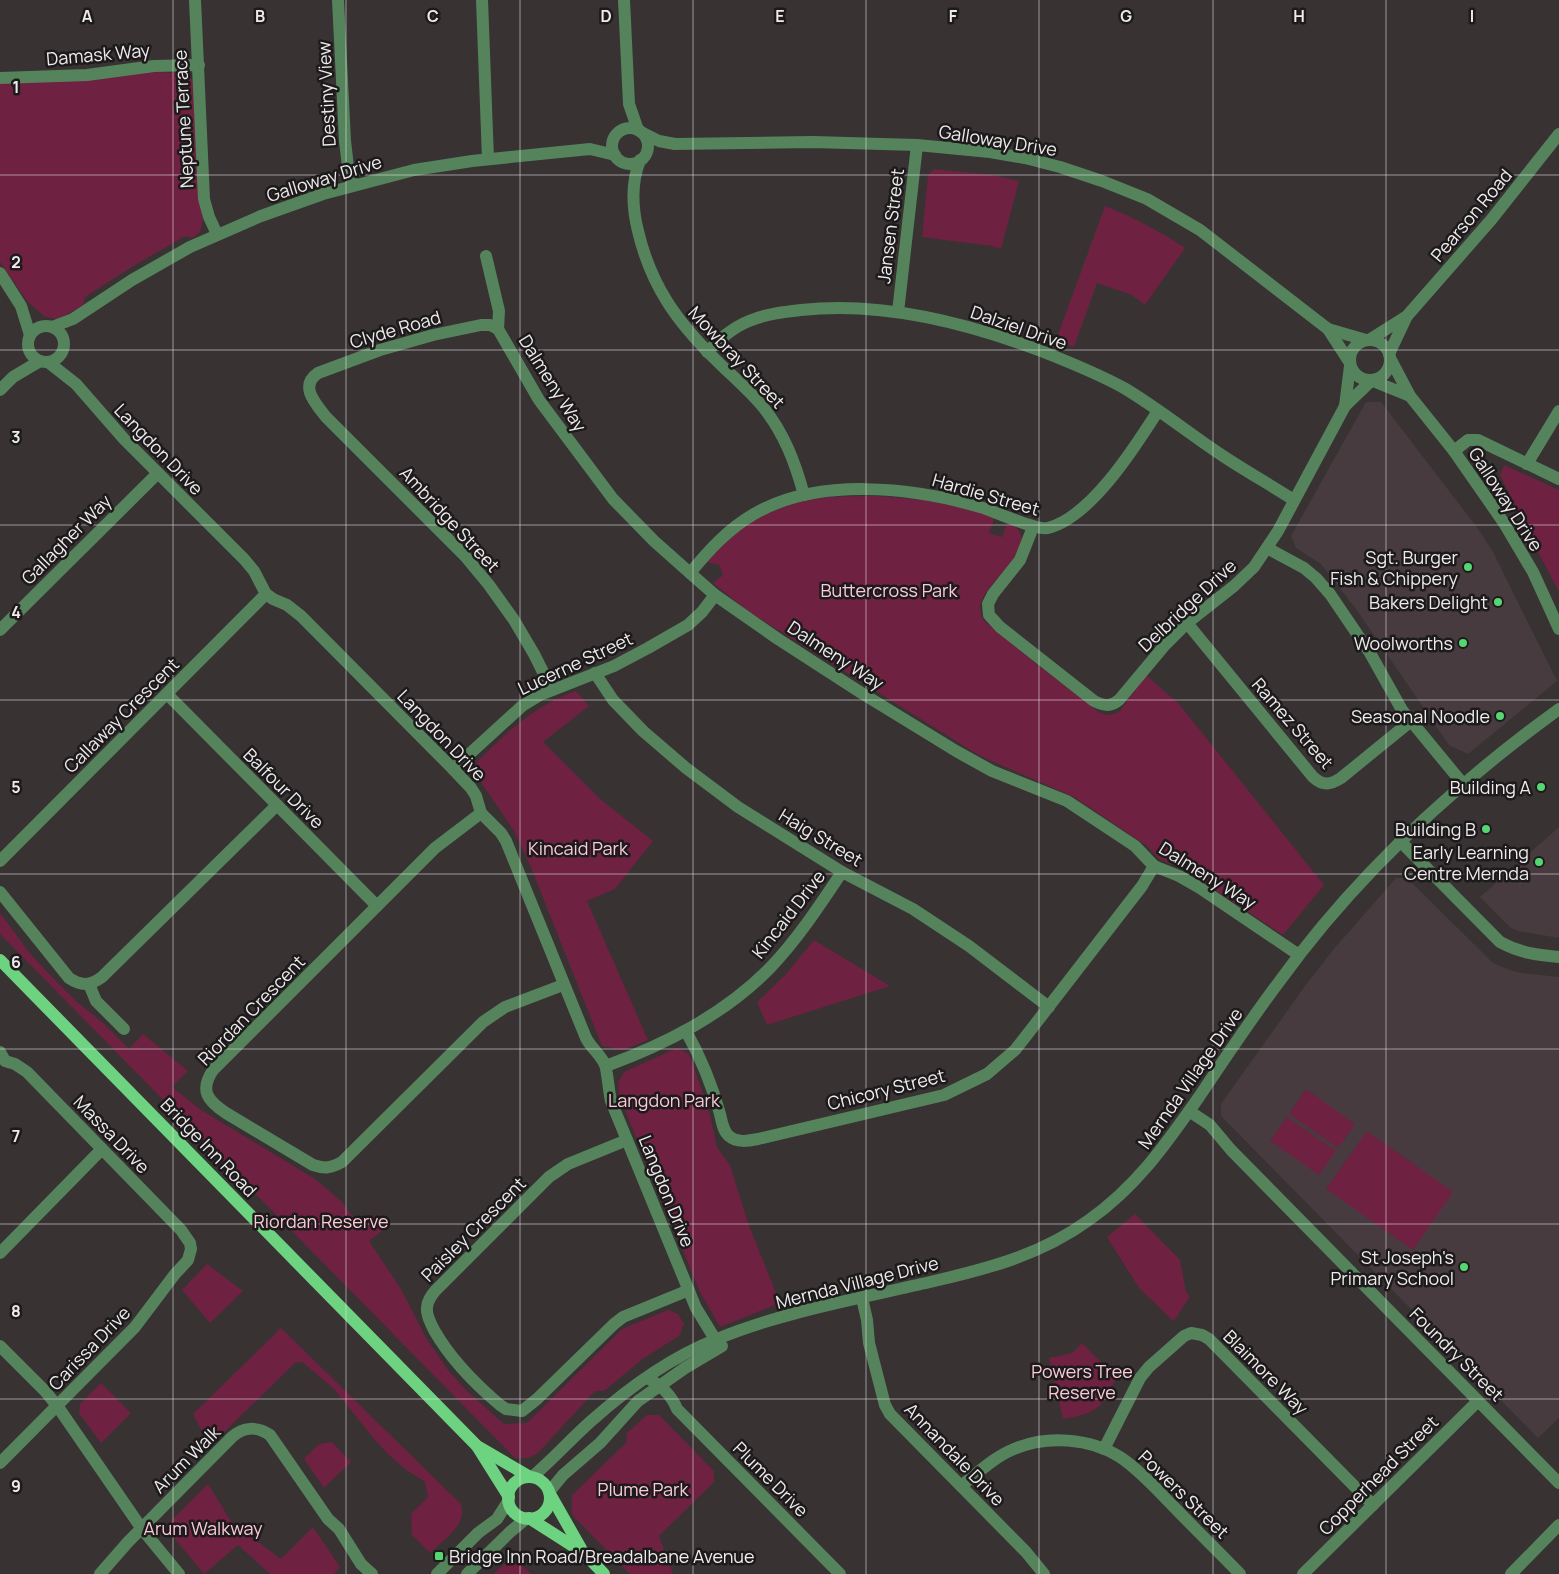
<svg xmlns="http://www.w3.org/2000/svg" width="1559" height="1574" font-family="Manrope,sans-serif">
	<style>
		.built { fill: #473b3f }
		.green { fill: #6e2141 }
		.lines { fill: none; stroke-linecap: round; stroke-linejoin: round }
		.minor { stroke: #55845c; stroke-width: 12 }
		.major { stroke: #6ed380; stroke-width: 12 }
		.grid { fill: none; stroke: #efebec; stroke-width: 1; stroke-opacity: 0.55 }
		.poi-dot { fill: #55d671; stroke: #1d1a1b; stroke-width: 2 }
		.labels { text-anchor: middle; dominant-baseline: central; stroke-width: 5; stroke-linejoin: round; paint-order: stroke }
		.street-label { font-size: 18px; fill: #efebec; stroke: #1d1a1b }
		.poi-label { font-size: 18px; fill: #efebec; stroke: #1d1a1b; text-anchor: end }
		.park-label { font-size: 18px; fill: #fbcad9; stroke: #1d1a1b }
		.grid-label { font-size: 16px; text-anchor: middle; font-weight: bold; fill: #efebec; stroke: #1d1a1b; stroke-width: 5; stroke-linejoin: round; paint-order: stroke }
	</style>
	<rect width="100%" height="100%" fill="#383233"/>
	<g class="built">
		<path d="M1366,402H1381L1479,530L1493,552L1557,681L1468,754L1449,745L1356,609L1321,564L1296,548L1291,536Z"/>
		<path d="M1559,827V938L1518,931L1510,927L1480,897Z"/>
		<path d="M1396,878H1407L1493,963L1510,970L1521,973L1559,977V1418L1538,1438L1221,1116V1104L1305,986L1333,950Z"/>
	</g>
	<g class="green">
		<path d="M156,72L181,73L192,79L194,84L203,220L200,232L193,238L185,236L135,265L85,297L83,305L62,317L54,319L44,316L27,301L0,262V83Z"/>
		<path d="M934,169L993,175L1019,181L1001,249L991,246L922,237L928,175Z"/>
		<path d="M1105,206C1133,217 1160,231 1185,248L1145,305L1132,295L1097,283L1074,347L1056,340Z"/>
		<path d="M1504,465L1559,490V592L1537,550L1527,547L1516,531L1525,526L1500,475Z"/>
		<path d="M878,496L925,500L961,507L995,517L989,533L1002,537L1008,522C1051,543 978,584 980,609C981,612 981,614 982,617C984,622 993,628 998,632C1030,661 1066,686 1100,713L1110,715L1119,712L1146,675L1179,704L1324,885L1283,935L1183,869L1159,859L1147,846L1074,797L980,756L749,612L713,583L723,575L719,565L707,562C714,554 721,545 728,539C756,515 795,499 831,497C847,496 863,496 878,496Z"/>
		<path d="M576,691L589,706L543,742L599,798L653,841L615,889L587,901L648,1040L623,1050L602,1046L530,865L514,831L474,772L475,764C506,733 533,706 576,691Z"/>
		<path d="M0,913L29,952L48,973L77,1002L102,1022L129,1049L143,1034L188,1071L172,1087L201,1110L315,1179L341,1201L359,1225L375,1215L384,1229L369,1241L401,1289L426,1338L448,1370L467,1391L504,1424L527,1423L622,1329L668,1310L678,1314L684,1324L679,1336L644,1358L604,1391H595L538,1453L528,1458H515L0,934Z"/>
		<path d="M814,940L890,986L767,1025L757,1002L786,974Z"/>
		<path d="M677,1048L689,1054L709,1111L717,1147L730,1165L748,1223L780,1303L720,1327L700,1292L619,1096L618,1083L624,1072Z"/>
		<path d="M1306,1089L1355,1124L1338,1148L1289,1114Z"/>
		<path d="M1287,1117L1336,1151L1319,1175L1270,1141Z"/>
		<path d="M1367,1131L1453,1192L1413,1250L1326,1189Z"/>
		<path d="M1135,1214L1180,1260L1186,1292L1190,1297C1183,1305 1180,1314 1173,1321L1139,1288L1107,1237Z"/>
		<path d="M207,1264L243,1291L210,1323L182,1290Z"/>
		<path d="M281,1328L461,1504C468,1525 443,1540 430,1553L412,1535L411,1514L428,1497L425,1482L405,1469L388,1454L374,1439L333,1388L302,1362L295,1363L217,1439L207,1441L193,1414Z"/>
		<path d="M1082,1343L1117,1378C1112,1385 1109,1392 1105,1399C1095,1414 1079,1416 1063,1419L1049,1358L1072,1353Z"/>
		<path d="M101,1383L131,1413L101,1443L79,1413L80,1404Z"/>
		<path d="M647,1415H659L714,1471V1482L659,1536L673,1574H630L572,1515V1495L627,1442L626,1434Z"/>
		<path d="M332,1442L351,1462L324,1488L304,1459L319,1444Z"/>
		<path d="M208,1484L231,1521L281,1559L313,1527L340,1567L334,1574H270L238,1545L204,1574L169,1532L170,1522Z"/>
		<path d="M507,1562L522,1565L531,1574H493Z"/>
	</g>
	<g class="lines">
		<g class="minor">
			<path d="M195,0L204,199L209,217L217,234"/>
			<path d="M338,0L345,141L348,167L353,185"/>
			<path d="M482,0L488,159"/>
			<path d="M624,0L629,104L638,130"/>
			<path d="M0,78L87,75L154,66L199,65"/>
			<circle cx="630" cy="146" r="18"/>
			<path d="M641,132L659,141L675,144L813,142L917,145L990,152L1025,158L1060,167L1102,181L1147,199L1200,230L1328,329L1350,363"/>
			<path d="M640,160C631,183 632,207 638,231C651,286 677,322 717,361C732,376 749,390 763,407C784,433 795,462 804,495"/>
			<path d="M486,256L499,311L498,329L539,400L613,499L654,541L690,573L715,595L778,639L863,694L956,751L992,771L1067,801L1135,846L1154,866L1179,876L1200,888L1299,955"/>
			<path d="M0,273L21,306L30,335"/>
			<path d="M898,312L917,145"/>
			<circle cx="46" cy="344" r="18"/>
			<path d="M52,327L73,319L132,280L190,247L261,216L323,194L414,170L472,161L590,149L615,155"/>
			<path d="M498,329L490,325H481L433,335L380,350L318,373C299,386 315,403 326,417L465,556L489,585L514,620L534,654L552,690"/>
			<path d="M1328,329L1366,340"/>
			<circle cx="1370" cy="360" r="20"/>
			<path d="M1369,340L1407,316L1491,220L1559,134"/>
			<path d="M707,352C720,339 732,328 749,321C766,314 783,312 801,310C882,301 965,322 1041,351C1069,362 1097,373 1124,388C1156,407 1186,431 1217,452C1242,469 1269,484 1294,500"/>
			<path d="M1389,354L1406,318"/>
			<path d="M1390,358L1410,396L1454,451L1504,523L1533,572L1559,629"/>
			<path d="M48,362L76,384L124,439L244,559L254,571L266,594L273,599L287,605L301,616L453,769L471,788L476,796L481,813L501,833L506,841L586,1038C591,1048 601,1055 605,1065C607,1069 609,1093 611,1101L696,1308L715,1339V1350"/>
			<path d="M1373,381L1410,396"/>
			<path d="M0,390L13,377L40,361"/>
			<path d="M1345,406L1350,366"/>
			<path d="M1454,451L1468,440H1478L1559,479"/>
			<path d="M1527,464L1559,411"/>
			<path d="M1033,527L1020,560L993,594L988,604L989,615L1000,627L1094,701C1104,706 1111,707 1119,700L1165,645L1187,623L1234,586L1254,567L1278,531L1345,406L1371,381"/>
			<path d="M1267,548L1304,568L1316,578L1330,594L1370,653L1402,710L1463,784"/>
			<path d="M690,573C709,550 728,529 754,514C818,477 911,487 980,507C994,511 1037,531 1048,528C1091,517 1135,447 1158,411"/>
			<path d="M1187,623L1313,777C1323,786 1330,785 1341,778L1411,721"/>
			<path d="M0,630L158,473"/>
			<path d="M595,673L613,700L643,731L686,768L738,807L842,872L913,909L969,946L1049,1007"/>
			<path d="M167,694L377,906"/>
			<path d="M453,769L522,706L540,695L614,666L648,648L688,625L702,612L715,595"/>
			<path d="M481,813L435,848L213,1070C199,1091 208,1101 226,1113L313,1165C325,1169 331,1168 342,1162L483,1022L505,1007L563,985"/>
			<path d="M1400,841L1500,942C1520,953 1537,955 1559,957"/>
			<path d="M0,861L266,594"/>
			<path d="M0,892L69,978C81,986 90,986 102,977L277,805"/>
			<path d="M89,984L96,1001L124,1029"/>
			<path d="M686,1031C701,1058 712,1085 720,1114C722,1122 723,1131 729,1136C737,1143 748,1141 758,1139L944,1095L987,1074L1015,1050L1033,1027L1142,886L1154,866"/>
			<path d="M0,1052L5,1061L15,1064L27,1072L181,1230L190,1243L191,1249L188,1260L175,1274L135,1327L0,1463"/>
			<path d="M606,1066C666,1044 723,1015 769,969C797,940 820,905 842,872"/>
			<path d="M1189,1111L1210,1125L1231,1150L1559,1483"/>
			<path d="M627,1140L568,1164L549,1177L435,1291C431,1296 427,1301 427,1308C426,1316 431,1323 434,1330C451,1360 474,1383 500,1405L506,1409L522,1411L537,1399L614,1324L623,1317L689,1290"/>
			<path d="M0,1253L102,1149"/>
			<path d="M862,1298L867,1320L869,1343L885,1405L890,1414L1026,1552L1044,1574"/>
			<path d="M0,1346L45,1391L58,1407L142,1529L179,1574"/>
			<path d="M647,1378C661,1385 671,1394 677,1409L840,1574"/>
			<path d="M1104,1449L1140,1378L1149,1367L1184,1336L1191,1333L1202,1335L1209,1339L1373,1505"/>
			<path d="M532,1477C552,1460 570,1440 590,1422C627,1389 671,1357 717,1339C782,1312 861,1298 930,1282C987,1269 1041,1255 1089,1220C1137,1186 1166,1144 1199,1097C1225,1058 1251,1019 1279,982C1356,875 1453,786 1559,709"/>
			<path d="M961,1486C978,1473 994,1457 1014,1449C1047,1435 1090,1438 1120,1457C1141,1471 1158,1491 1176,1509C1197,1531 1219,1552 1240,1574"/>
			<path d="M549,1492L563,1475L600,1443L638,1401L685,1368L722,1346"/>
			<path d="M100,1574L128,1542L232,1437C243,1427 257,1426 270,1435L328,1519L339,1529L361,1564L372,1574"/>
			<path d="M437,1574L478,1533L497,1519L509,1500"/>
			<path d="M467,1574L510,1532L527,1518"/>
			<path d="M1303,1574L1478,1401"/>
			<path d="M1511,1574L1559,1525"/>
		</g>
		<g class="major">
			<path d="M0,960L477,1446L530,1477"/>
			<path d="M477,1446L509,1497"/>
			<circle cx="529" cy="1498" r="21"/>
			<path d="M550,1494L583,1552L604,1574"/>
			<path d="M529,1518L579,1550"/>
		</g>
	</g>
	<path class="grid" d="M173,0V1574M346,0V1574M520,0V1574M693,0V1574M866,0V1574M1039,0V1574M1213,0V1574M1386,0V1574M0,175H1559M0,350H1559M0,525H1559M0,700H1559M0,874H1559M0,1049H1559M0,1224H1559M0,1399H1559"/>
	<g class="poi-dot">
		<circle cx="1468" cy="567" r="5"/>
		<circle cx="1498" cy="602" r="5"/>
		<circle cx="1463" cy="643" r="5"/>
		<circle cx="1500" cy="716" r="5"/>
		<circle cx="1541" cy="787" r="5"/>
		<circle cx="1486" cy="829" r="5"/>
		<circle cx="1539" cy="862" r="5"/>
		<circle cx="1464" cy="1267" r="5"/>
		<rect x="434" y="1551" width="10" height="10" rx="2.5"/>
	</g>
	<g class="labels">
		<g class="street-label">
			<text transform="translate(98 54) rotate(-5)">Damask Way</text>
			<text transform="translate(326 94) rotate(-93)">Destiny View</text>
			<text transform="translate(183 119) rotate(-93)">Neptune Terrace</text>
			<text transform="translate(998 140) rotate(9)">Galloway Drive</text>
			<text transform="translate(324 178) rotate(-17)">Galloway Drive</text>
			<text transform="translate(1471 215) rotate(-50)">Pearson Road</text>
			<text transform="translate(890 226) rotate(-83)">Jansen Street</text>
			<text transform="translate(1019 327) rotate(19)">Dalziel Drive</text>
			<text transform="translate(395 329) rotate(-16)">Clyde Road</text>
			<text transform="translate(737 357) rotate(47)">Mowbray Street</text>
			<text transform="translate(553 383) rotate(58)">Dalmeny Way</text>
			<text transform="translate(159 449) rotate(46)">Langdon Drive</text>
			<text transform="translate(986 494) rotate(16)">Hardie Street</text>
			<text transform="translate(1506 499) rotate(57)">Galloway Drive</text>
			<text transform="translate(450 519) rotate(47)">Ambridge Street</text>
			<text transform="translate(66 539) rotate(-45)">Gallagher Way</text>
			<text transform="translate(1187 605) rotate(-43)">Delbridge Drive</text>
			<text transform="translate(836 655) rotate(33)">Dalmeny Way</text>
			<text transform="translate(575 663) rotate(-25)">Lucerne Street</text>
			<text transform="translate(121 715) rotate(-45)">Callaway Crescent</text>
			<text transform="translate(1293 723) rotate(49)">Ramez Street</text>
			<text transform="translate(442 735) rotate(46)">Langdon Drive</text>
			<text transform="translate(284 788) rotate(45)">Balfour Drive</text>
			<text transform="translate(821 837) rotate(31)">Haig Street</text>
			<text transform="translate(1208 875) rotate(32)">Dalmeny Way</text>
			<text transform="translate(788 914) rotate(-52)">Kincaid Drive</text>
			<text transform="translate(251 1010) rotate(-46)">Riordan Crescent</text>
			<text transform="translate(1190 1078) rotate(-55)">Mernda Village Drive</text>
			<text transform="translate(886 1089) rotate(-14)">Chicory Street</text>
			<text transform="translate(112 1134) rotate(46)">Massa Drive</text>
			<text transform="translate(209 1147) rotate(46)">Bridge Inn Road</text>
			<text transform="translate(667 1191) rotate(68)">Langdon Drive</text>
			<text transform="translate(473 1229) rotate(-45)">Paisley Crescent</text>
			<text transform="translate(857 1282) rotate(-14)">Mernda Village Drive</text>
			<text transform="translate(89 1348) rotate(-46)">Carissa Drive</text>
			<text transform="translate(1457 1354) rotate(45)">Foundry Street</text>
			<text transform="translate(1266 1372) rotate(45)">Blaimore Way</text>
			<text transform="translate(955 1454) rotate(46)">Annandale Drive</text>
			<text transform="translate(186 1459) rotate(-45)">Arum Walk</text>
			<text transform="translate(1378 1475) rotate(-45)">Copperhead Street</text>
			<text transform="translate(771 1479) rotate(45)">Plume Drive</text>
			<text transform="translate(1184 1494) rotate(44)">Powers Street</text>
		</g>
		<g class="poi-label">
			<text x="1458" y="557">Sgt. Burger<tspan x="1458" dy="21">Fish &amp; Chippery</tspan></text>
			<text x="1488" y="602">Bakers Delight</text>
			<text x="1453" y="643">Woolworths</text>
			<text x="1490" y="716">Seasonal Noodle</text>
			<text x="1531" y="787">Building A</text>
			<text x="1476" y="829">Building B</text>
			<text x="1529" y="852">Early Learning<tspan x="1529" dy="21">Centre Mernda</tspan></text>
			<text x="1454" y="1257">St Joseph's<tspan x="1454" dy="21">Primary School</tspan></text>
			<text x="449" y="1556" text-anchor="start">Bridge Inn Road/Breadalbane Avenue</text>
		</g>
		<g class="park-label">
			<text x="889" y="590">Buttercross Park</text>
			<text x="578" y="848">Kincaid Park</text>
			<text x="664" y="1100">Langdon Park</text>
			<text x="321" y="1221">Riordan Reserve</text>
			<text x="1082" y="1371">Powers Tree<tspan x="1082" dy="21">Reserve</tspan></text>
			<text x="643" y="1489">Plume Park</text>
			<text x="203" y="1528">Arum Walkway</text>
		</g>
	</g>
	<g class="grid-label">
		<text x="87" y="22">A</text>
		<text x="260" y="22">B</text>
		<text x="433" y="22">C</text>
		<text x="606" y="22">D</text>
		<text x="780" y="22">E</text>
		<text x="953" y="22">F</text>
		<text x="1126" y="22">G</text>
		<text x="1299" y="22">H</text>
		<text x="1472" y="22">I</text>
		<text x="16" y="93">1</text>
		<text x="16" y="268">2</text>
		<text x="16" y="443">3</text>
		<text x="16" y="618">4</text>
		<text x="16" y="793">5</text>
		<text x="16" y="968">6</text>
		<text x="16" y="1142">7</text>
		<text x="16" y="1317">8</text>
		<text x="16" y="1492">9</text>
	</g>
</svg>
